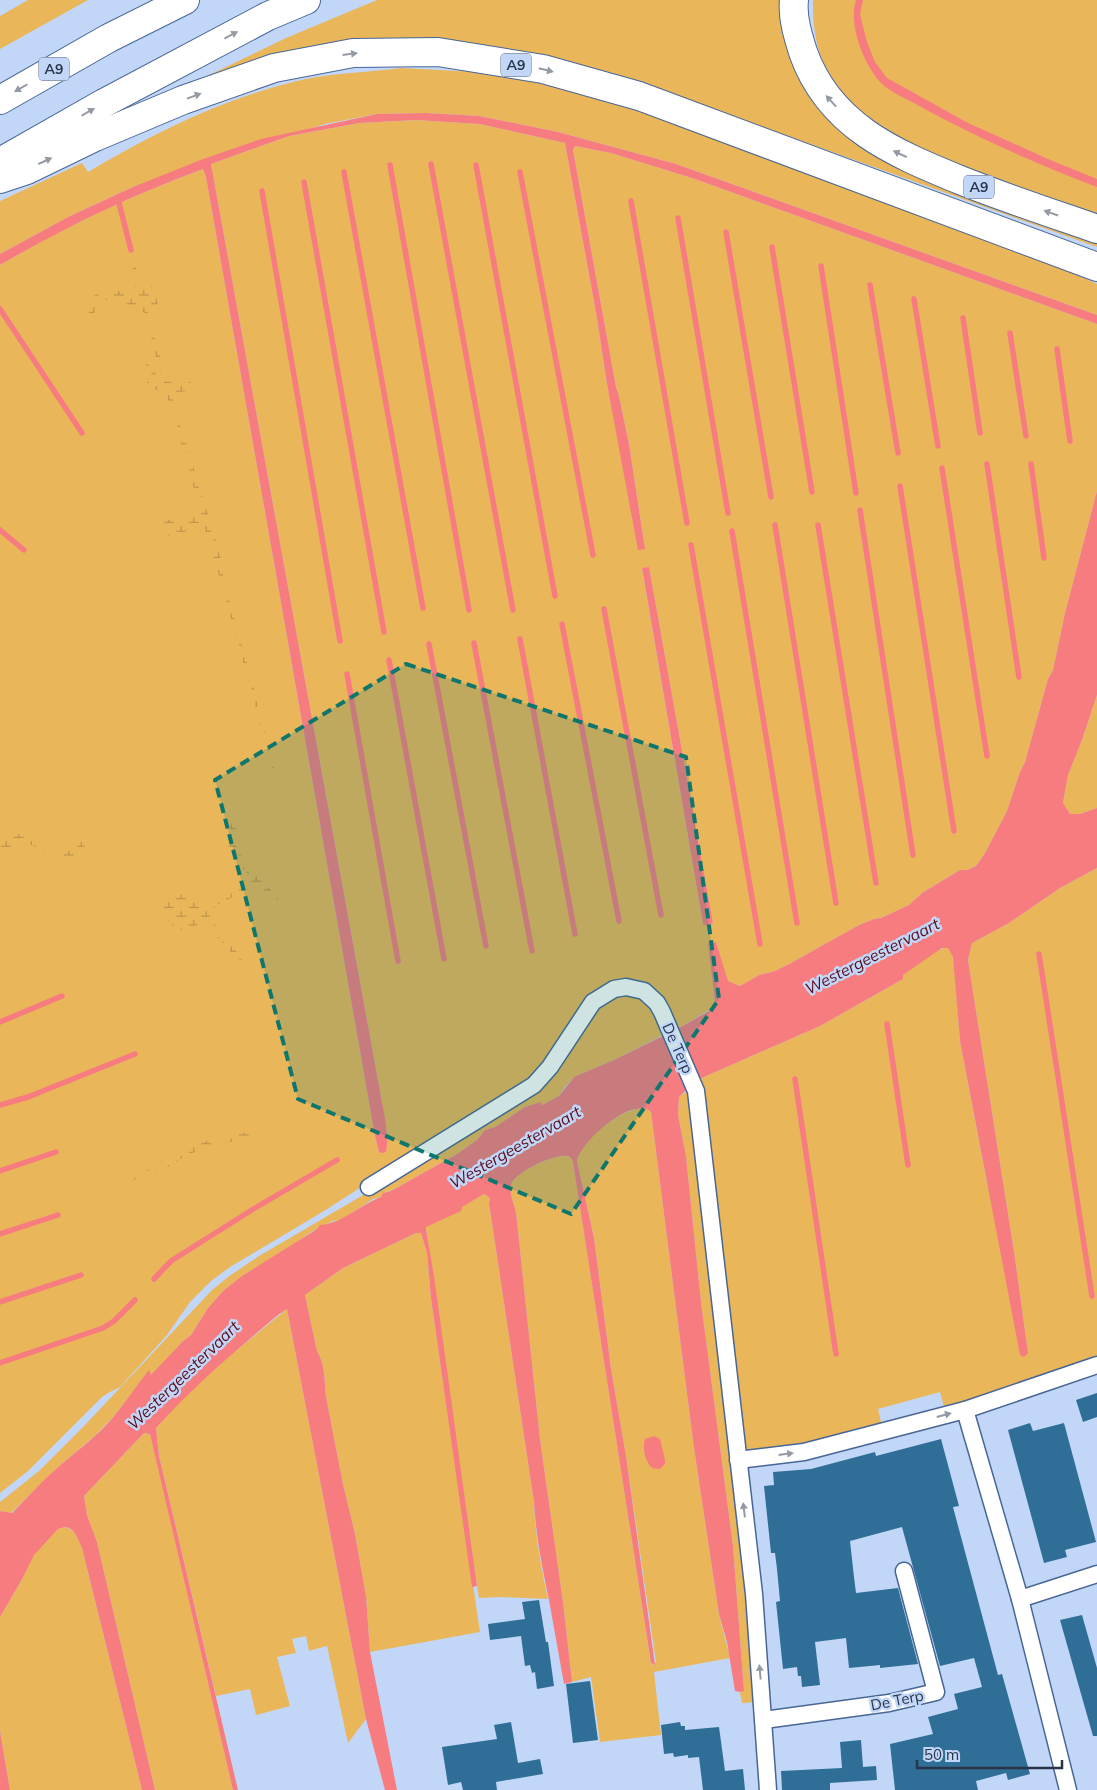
<svg xmlns="http://www.w3.org/2000/svg" width="1097" height="1790" font-family="Mulish,sans-serif">
	<style>
		.grass { fill: #eab65a; fill-rule: evenodd }
		.wetland { fill: url(#wetland-marsh) }
		.water { fill: #f77c80 }
		.lines { fill: none; stroke-linecap: round; stroke-linejoin: round }
		.stream { stroke: #f77c80; stroke-width: 5.5 }
		.building { fill: #2f6f97 }
		.street-casing { stroke: #486696; stroke-width: 19 }
		.highway-casing { stroke: #486696; stroke-width: 30 }
		.street { stroke: #fff; stroke-width: 16 }
		.highway { stroke: #fff; stroke-width: 28 }
		.oneway { fill: #939aa4 }
		.marked { fill: #0f766e; fill-opacity: 0.2; stroke: #0f766e; stroke-width: 4; stroke-dasharray: 10 6; stroke-linejoin: round }
		.labels { text-anchor: middle; dominant-baseline: central; stroke-width: 5; stroke-linejoin: round; paint-order: stroke }
		.shield { fill: #c2d7f8; stroke: #56657e; stroke-width: 1 }
		.shield-label { font-size: 14px; font-weight: bold; fill: #273449 }
		.street-label { font-size: 15px; fill: #273449; stroke: #c2d7f8 }
		.water-label { font-size: 16px; font-style: italic; fill: #5a0c18; stroke: #c2d7f8 }
	</style>
	<defs>
		<pattern id="wetland-marsh" width="20" height="14" patternUnits="userSpaceOnUse" patternTransform="scale(1.25)"><rect width="20" height="14" fill="#eab65a"/><path d="M1 5h8M5 5V1M11 12h8M15 12V8" fill="none" stroke="#be954c"/></pattern>
	</defs>
	<rect width="100%" height="100%" fill="#c2d7f8"/>
	<g class="grass">
		<path d="M28,0H88L0,49V16Z"/>
		<path d="M377,0H785L824,112L855,143L902,168L1097,241V247L746,121L597,70L509,50L460,43L168,95L286,38Z"/>
		<path d="M813,0H1097V217C1064,205 1030,192 997,180C941,159 879,137 839,90C819,65 812,31 813,0Z"/>
		<path d="M401,68L477,72L545,83L631,108L763,154L1028,252L1097,284V315L676,164L558,132L479,116L426,113L377,114L325,124L133,187L70,216L0,254V201L82,163L88,172C156,132 228,96 306,79C335,73 371,72 401,68Z"/>
		<path d="M416,120L480,124L565,143L597,318L607,384L620,448L645,549L629,444L619,396L616,387L573,150L575,146L611,153L695,179L1097,324V491L1065,613L1053,670L1048,679L1025,762L1020,772L1007,811L985,853L976,866L967,870H960L922,893L909,905L881,918L874,919L859,925L791,963L775,971L759,975L740,986L727,981L716,942L709,943L715,1002L713,1008L677,1029L667,1008L614,985L542,1071L324,1211L230,1267L211,1281L190,1302L167,1335L120,1387L108,1393L102,1397L28,1471L0,1493V265C65,226 133,195 203,169L206,177L375,1136L379,1152H386L387,1134L379,1086L211,164L289,136L359,123ZM649,567L713,923L710,925L703,924L642,569Z"/>
		<path d="M1097,695V808L1080,814H1070L1063,803L1068,775L1082,740Z"/>
		<path d="M1097,868V1357L960,1404L944,1407L940,1392L878,1409L882,1426L805,1446L750,1452L740,1444L697,1080L820,1026L903,979V975C911,969 940,945 948,948C952,950 953,959 954,963L960,1041L987,1183L1028,1353L1015,1258L968,960L972,943L1009,923L1060,888Z"/>
		<path d="M620,992L647,999L667,1033L616,1059L574,1077L564,1088L559,1096L542,1105L541,1102L525,1107L495,1127L485,1130L477,1140L457,1154L391,1191L385,1192L381,1197L373,1199L341,1220L333,1221L311,1232L284,1251L242,1276L224,1290L208,1308L191,1335L183,1341L151,1376L149,1371C137,1385 127,1401 114,1416C97,1436 75,1452 55,1470C40,1484 26,1499 11,1513L0,1511V1502L39,1471L84,1426L212,1290L228,1277L259,1256L370,1191L499,1112L591,1010Z"/>
		<path d="M688,1087L690,1089L758,1702L742,1703L740,1692L744,1691L733,1546L701,1302L686,1156L678,1115L679,1097L687,1091Z"/>
		<path d="M644,1107L651,1112L694,1448L719,1614L730,1658L654,1672L661,1735L600,1742L591,1677L572,1682L563,1602L540,1439L516,1212C514,1204 509,1193 511,1185C514,1172 556,1153 568,1156C571,1157 572,1159 573,1161L651,1663L652,1665L656,1662L626,1456L611,1369L594,1238L577,1161C582,1137 621,1110 644,1107Z"/>
		<path d="M484,1194L490,1198L489,1203L534,1502C535,1535 541,1567 548,1599L500,1597L479,1598L477,1586L426,1230V1227Z"/>
		<path d="M416,1233H421L427,1253L431,1298L441,1368L480,1632L370,1652L366,1596L355,1534L343,1484L326,1397C324,1381 326,1366 317,1351L305,1295L343,1268Z"/>
		<path d="M287,1309L366,1719L348,1743L327,1646L309,1651L306,1636L292,1639L296,1653L277,1657L290,1706L256,1715L250,1689L216,1696L159,1456L156,1428L183,1398L217,1366Z"/>
		<path d="M144,1433L150,1434L154,1449L233,1790H155L97,1542L87,1515L84,1496Z"/>
		<path d="M63,1527C76,1529 77,1537 82,1548L142,1790H10L0,1731V1617L21,1581L33,1555L58,1529Z"/>
	</g>
	<g class="wetland">
		<path d="M131,250L134,255L142,290L150,283C155,291 161,302 156,312H150L146,306L166,378L169,382L174,383L179,377C186,377 191,381 194,388C189,393 179,390 172,394V397L183,435L188,443L190,456L215,536L222,563L224,581L256,695L261,698L257,705L276,772L275,778L219,576L204,527L168,536L164,521L197,513L200,509L181,445L182,440L165,391L155,390L148,386C145,378 143,366 149,359H151L157,377L161,383L162,379L144,312L127,308L120,300H105L100,302L92,317H90C78,288 113,292 131,291L134,289L136,285L129,251Z"/>
		<path d="M232,820L237,821L239,851L242,857L279,900V904L272,900L257,884L216,906L209,915L213,922L241,954L242,960L238,961L206,923L203,921C173,942 173,923 157,904L166,896L180,894L202,907L206,908L253,880C231,852 223,859 232,820Z"/>
		<path d="M12,834C18,835 27,833 32,835C44,841 58,858 74,849C81,845 81,838 87,835L89,839C85,845 83,851 77,855C65,863 37,847 25,842L0,851V839Z"/>
		<path d="M252,1131L257,1133L255,1136L208,1148L189,1154L135,1187H131L128,1185L130,1181L180,1149L192,1144Z"/>
	</g>
	<g class="water">
		<path d="M856,0H863L860,14L867,42L875,62L887,78L968,123L1048,159L1097,179V187C1037,164 978,138 921,107C908,99 890,93 879,81C863,62 848,24 856,0Z"/>
		<path d="M426,113L479,116L558,132L676,164L1097,315V324L695,179L611,153L575,146L573,150L616,387L619,396L629,444L645,549L638,550L607,384L597,318L565,143L480,124L416,120L359,123L289,136L211,164L379,1086C382,1105 390,1133 386,1152L382,1153L379,1152L375,1136L206,177L203,169C132,195 65,227 0,265V254L70,216L133,187L203,159L261,139L377,114Z"/>
		<path d="M1097,491V695L1082,740L1068,775L1063,803L1070,814H1080L1097,808V868L1060,888L1009,923L972,943L968,960L1015,1258L1028,1353L1024,1357L1020,1355L960,1041L953,957L948,948H942L903,975V979L820,1026L697,1080L679,1097L678,1115L686,1156L701,1302L733,1546L744,1691L740,1692L735,1691L727,1642L719,1614L694,1448L651,1112C634,1095 581,1140 577,1161L594,1238L611,1369L626,1456L655,1665L651,1663L573,1162C572,1159 571,1157 568,1156C556,1153 514,1172 511,1185C509,1193 514,1204 516,1212L540,1439L563,1602L572,1682L564,1684C559,1656 554,1628 549,1600C542,1566 536,1537 534,1502L489,1203L490,1198L484,1194L462,1207L461,1211L426,1227V1230L434,1276L477,1586L472,1587L431,1298L427,1253L421,1233H416L343,1268L305,1295L317,1351C326,1366 324,1381 326,1397L343,1484L355,1534L366,1596L370,1652L397,1790H385L366,1719L287,1309L278,1315C235,1351 194,1386 156,1428L159,1456L238,1790H233L150,1434L144,1433L84,1496L87,1515L97,1542L155,1790H142L82,1548C77,1537 73,1522 58,1529L34,1555L21,1581L0,1617V1511L12,1513C26,1499 40,1483 55,1470C75,1452 98,1436 115,1415C127,1400 137,1385 149,1370L151,1375L183,1341L191,1335L208,1308L224,1290L242,1276L317,1229L320,1225C344,1223 359,1205 381,1197L383,1193L391,1191L457,1154L477,1140L485,1130L495,1127L525,1107L541,1102L542,1105L559,1096L574,1077L616,1059L677,1029L713,1009L715,1002L708,943L716,942L728,981L740,986L759,975L775,971L791,963L859,925L874,919L881,918L909,905L922,893L960,870H967L976,866L985,853L1007,811L1020,772L1025,762L1048,679L1053,670L1065,613Z"/>
		<path d="M649,567L713,923L707,926L703,924L642,568Z"/>
		<path d="M654,1436L660,1439L665,1460V1464L660,1469L652,1468C645,1461 642,1449 645,1439Z"/>
		<path d="M0,1731L10,1790H0Z"/>
	</g>
	<g class="lines">
		<g class="stream">
			<path d="M431,164L513,610"/>
			<path d="M390,165L469,610"/>
			<path d="M476,165L555,596"/>
			<path d="M344,172L423,608"/>
			<path d="M520,172L593,555"/>
			<path d="M304,182L384,632"/>
			<path d="M262,191L340,641"/>
			<path d="M631,201L687,523"/>
			<path d="M119,203L131,250"/>
			<path d="M678,218L728,513"/>
			<path d="M726,232L771,497"/>
			<path d="M772,247L812,492"/>
			<path d="M821,266L856,493"/>
			<path d="M870,285L898,453"/>
			<path d="M914,299L938,446"/>
			<path d="M0,309L82,433"/>
			<path d="M963,318L980,433"/>
			<path d="M1010,333L1026,436"/>
			<path d="M1057,349L1070,441"/>
			<path d="M987,464L1019,677"/>
			<path d="M1031,464L1044,558"/>
			<path d="M942,468L987,756"/>
			<path d="M900,486L954,831"/>
			<path d="M860,510L913,855"/>
			<path d="M775,525L836,903"/>
			<path d="M818,525L876,883"/>
			<path d="M0,530L24,550"/>
			<path d="M732,531L797,923"/>
			<path d="M691,545L760,944"/>
			<path d="M604,609L661,915"/>
			<path d="M562,624L619,921"/>
			<path d="M520,639L575,934"/>
			<path d="M474,643L532,951"/>
			<path d="M429,644L486,946"/>
			<path d="M389,660L444,959"/>
			<path d="M347,674L398,961"/>
			<path d="M1039,954L1092,1296"/>
			<path d="M0,1022L62,996"/>
			<path d="M887,1024L908,1165"/>
			<path d="M795,1079L836,1354"/>
			<path d="M0,1105L28,1097L135,1054"/>
			<path d="M0,1171L56,1152"/>
			<path d="M0,1234L58,1215"/>
			<path d="M154,1279L171,1261L255,1208L337,1160"/>
			<path d="M0,1302L81,1275"/>
			<path d="M0,1363L103,1328L114,1321L135,1300"/>
		</g>
	</g>
	<g class="building">
		<path d="M1097,1393V1417L1083,1422L1076,1400Z"/>
		<path d="M1030,1423L1033,1431L1064,1423L1096,1542L1065,1550L1067,1557L1044,1563L1008,1430Z"/>
		<path d="M941,1439L959,1506L953,1507L998,1675L1002,1674L1030,1774L1008,1780L1006,1773L976,1781L978,1790H895L890,1744L933,1734L928,1717L958,1709L954,1694L982,1687L974,1658L940,1666L902,1527L850,1541L854,1577L856,1593L898,1588L918,1664L880,1668V1665L849,1668L846,1638L815,1642L820,1685L802,1687L801,1676H798L797,1667L783,1669L776,1602L780,1601L777,1569L775,1553H771L764,1486L774,1485L773,1472L811,1469L875,1452L876,1456Z"/>
		<path d="M539,1600L546,1642H548L554,1686L537,1689L535,1672L532,1673L530,1665L525,1666L521,1636L490,1640L488,1624L525,1619L522,1602Z"/>
		<path d="M1082,1615L1097,1668V1736H1093L1060,1620Z"/>
		<path d="M590,1681L598,1740L573,1743L566,1684Z"/>
		<path d="M511,1722L518,1763L540,1759L543,1774L496,1782L497,1790H463L461,1782L448,1785L442,1747L497,1739L494,1725Z"/>
		<path d="M680,1722L681,1726H685V1730L719,1727L725,1771L743,1769L745,1790H703L699,1757L688,1758V1755L674,1757L673,1753L664,1754L661,1725Z"/>
		<path d="M861,1740L863,1767L876,1766L877,1780L830,1783V1790H782L781,1771L842,1768L840,1742Z"/>
	</g>
	<g class="lines">
		<defs>
			<g id="street">
				<path d="M369,1187L534,1085L550,1067L593,1002L614,989L626,987L644,991L657,1003L662,1012L696,1091L754,1594L768,1790"/>
				<path d="M965,1410L1020,1599L1068,1790"/>
				<path d="M738,1460L804,1452L965,1410L1097,1365"/>
				<path d="M1020,1599L1097,1574"/>
				<path d="M764,1720L889,1703L936,1692L904,1571"/>
			</g>
			<g id="highway">
				<path d="M794,0C792,17 798,36 803,52C829,126 894,153 960,180C1005,198 1051,213 1097,229"/>
				<path d="M0,100L109,38L185,0"/>
				<path d="M0,162L104,103L268,16L306,0"/>
				<path d="M0,179L27,170L95,137L183,100L274,68L353,53L438,52L543,69L639,96L1097,267"/>
			</g>
		</defs>
		<use href="#street" class="street-casing"/>
		<use href="#highway" class="highway-casing"/>
		<use href="#street" class="street"/>
		<use href="#highway" class="highway"/>
	</g>
	<defs><path id="oneway-solid" d="M-6-.8H1V-3.2L6.5 0L1 3.2V.8H-6Z" transform="scale(1.25)"/></defs>
	<g class="oneway">
		<use href="#oneway-solid" transform="translate(231 35) rotate(-28)"/>
		<use href="#oneway-solid" transform="translate(350 54) rotate(-7)"/>
		<use href="#oneway-solid" transform="translate(546 70) rotate(14)"/>
		<use href="#oneway-solid" transform="translate(21 88) rotate(150)"/>
		<use href="#oneway-solid" transform="translate(194 96) rotate(-20)"/>
		<use href="#oneway-solid" transform="translate(831 101) rotate(-132)"/>
		<use href="#oneway-solid" transform="translate(88 112) rotate(-30)"/>
		<use href="#oneway-solid" transform="translate(900 154) rotate(-155)"/>
		<use href="#oneway-solid" transform="translate(45 161) rotate(-25)"/>
		<use href="#oneway-solid" transform="translate(1051 213) rotate(-161)"/>
		<use href="#oneway-solid" transform="translate(944 1415) rotate(-15)"/>
		<use href="#oneway-solid" transform="translate(786 1454) rotate(-7)"/>
		<use href="#oneway-solid" transform="translate(744 1510) rotate(-97)"/>
		<use href="#oneway-solid" transform="translate(760 1672) rotate(-95)"/>
	</g>
	<path class="marked" d="M406,664L686,757L719,999L571,1214L298,1099L215,780Z"/>
	<g class="labels">
		<g class="shield">
			<rect x="501" y="53.5" width="30" height="23" rx="4"/>
			<rect x="39" y="57.5" width="30" height="23" rx="4"/>
			<rect x="964" y="175.5" width="30" height="23" rx="4"/>
		</g>
		<g class="shield-label">
			<text x="516" y="65">A9</text>
			<text x="54" y="69">A9</text>
			<text x="979" y="187">A9</text>
		</g>
		<g class="street-label">
			<text transform="translate(678 1048) rotate(66)">De Terp</text>
			<text transform="translate(897 1700) rotate(-11)">De Terp</text>
		</g>
		<g class="water-label">
			<text transform="translate(872 956) rotate(-27)">Westergeestervaart</text>
			<text transform="translate(515 1147) rotate(-30)">Westergeestervaart</text>
			<text transform="translate(183 1375) rotate(-44)">Westergeestervaart</text>
		</g>
	</g>
	<path d="M917 1760v8h145v-8" fill="none" stroke="#273449" stroke-width="2.5"/>
	<text x="924" y="1760" font-size="15" fill="#273449" stroke="#c2d7f8" stroke-width="4" paint-order="stroke">50 m</text>
</svg>
